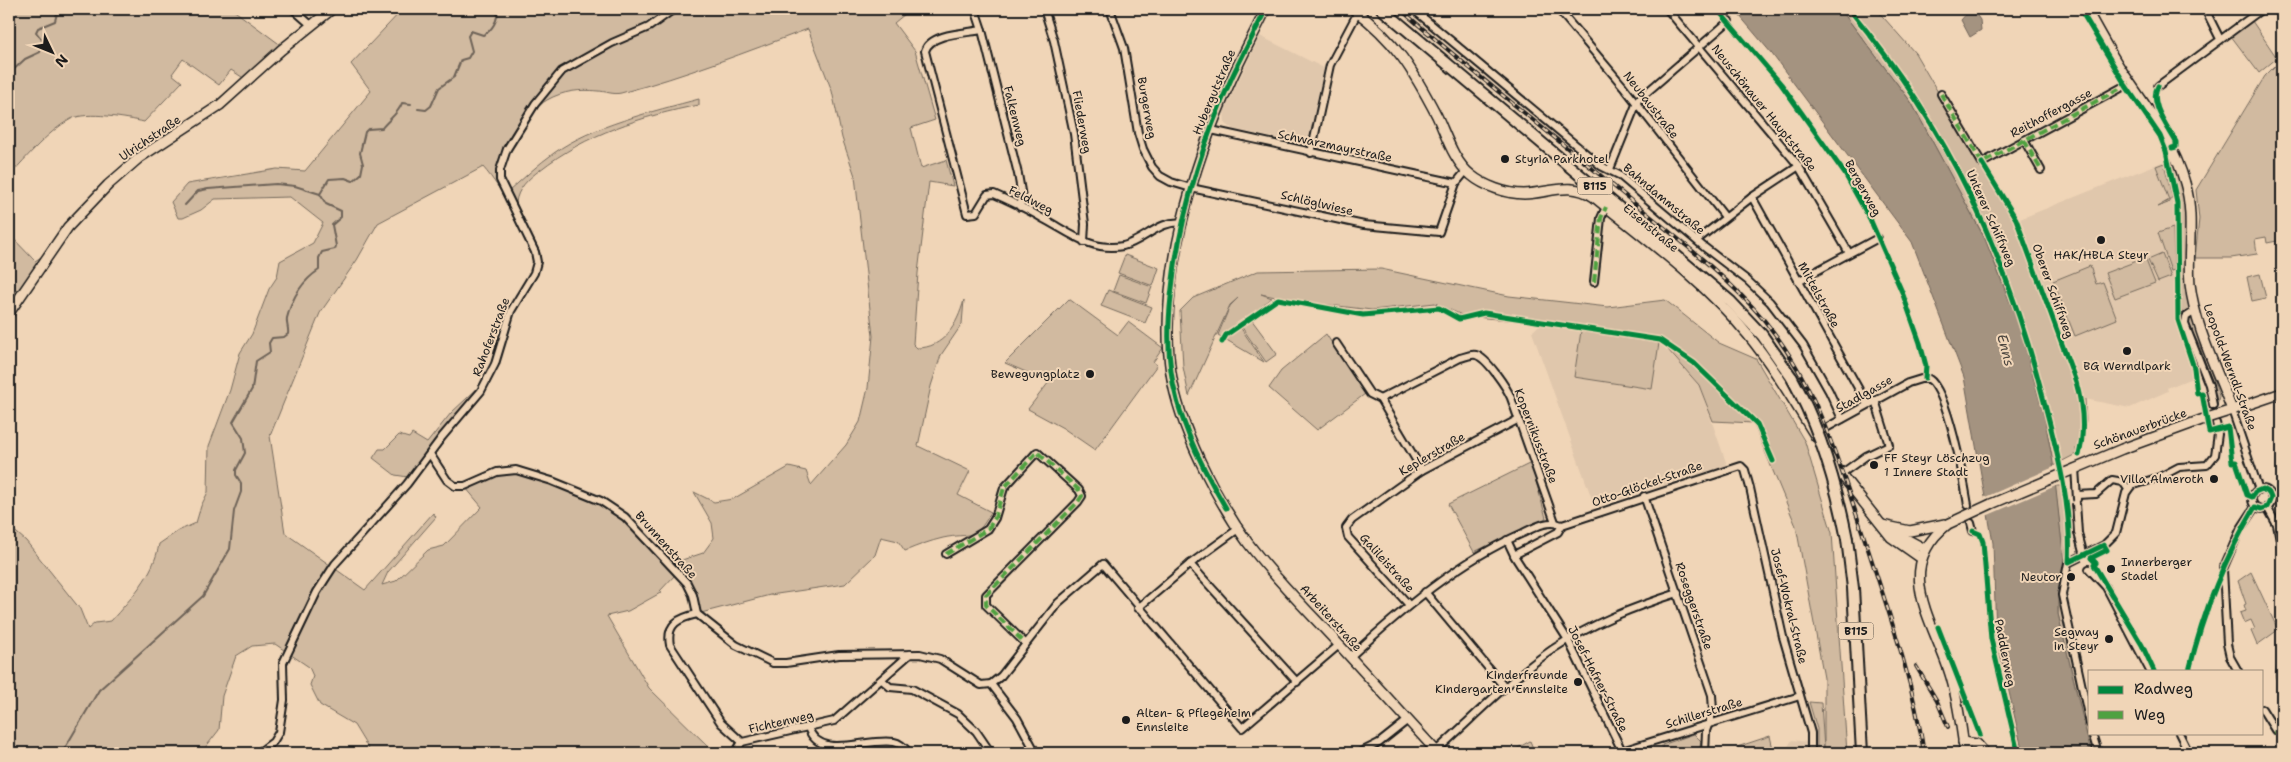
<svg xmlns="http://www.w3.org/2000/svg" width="2291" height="762" font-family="'Shantell Sans',sans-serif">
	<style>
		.built { fill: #e0c7ac }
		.green { fill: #d1baa0; stroke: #766b5e }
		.water { fill: #a49380; stroke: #6e6358 }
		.pier { fill: #f0d5b7 }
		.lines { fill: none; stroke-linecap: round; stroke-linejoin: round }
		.stream { stroke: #6e6358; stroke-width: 2 }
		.street-casing { stroke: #1c1c1c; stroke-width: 10 }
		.secondary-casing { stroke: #1c1c1c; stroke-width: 12 }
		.primary-casing { stroke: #1c1c1c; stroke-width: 14 }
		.street { stroke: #f0d5b7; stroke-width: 6 }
		.secondary { stroke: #f0d5b7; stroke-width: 9 }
		.primary { stroke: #f0d5b7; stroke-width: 10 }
		.rail-casing { stroke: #1c1c1c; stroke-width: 4 }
		.rail { stroke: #f0d5b7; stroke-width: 2; stroke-dasharray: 5.5; stroke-linecap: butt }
		.street-bridge-casing { stroke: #1c1c1c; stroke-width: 10; stroke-linecap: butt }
		.secondary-bridge-casing { stroke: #1c1c1c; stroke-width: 12; stroke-linecap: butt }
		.primary-bridge-casing { stroke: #1c1c1c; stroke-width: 14; stroke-linecap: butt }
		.street-bridge { stroke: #f0d5b7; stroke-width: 6 }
		.secondary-bridge { stroke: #f0d5b7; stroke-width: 9 }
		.primary-bridge { stroke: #f0d5b7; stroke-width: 10 }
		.quiet { stroke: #4fa141; stroke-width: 4; stroke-dasharray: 8 4; stroke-linecap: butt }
		.cycleway-casing { stroke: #f0d5b7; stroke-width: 8 }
		.cycleway { stroke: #00873e; stroke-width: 5 }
		.poi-dot { fill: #1c1c1c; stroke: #f0d5b7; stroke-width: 2 }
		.labels { text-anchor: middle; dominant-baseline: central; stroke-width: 4; stroke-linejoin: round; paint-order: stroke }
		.shield { fill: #f0d5b7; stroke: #5c544a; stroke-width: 1 }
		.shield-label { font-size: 11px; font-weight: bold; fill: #1c1c1c }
		.street-label { font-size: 12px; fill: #1c1c1c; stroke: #f0d5b7 }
		.poi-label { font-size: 12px; fill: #1c1c1c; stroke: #f0d5b7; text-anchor: end }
		.water-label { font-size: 14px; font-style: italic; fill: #4c463f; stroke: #f0d5b7 }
	</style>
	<rect width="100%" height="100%" fill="#f0d5b7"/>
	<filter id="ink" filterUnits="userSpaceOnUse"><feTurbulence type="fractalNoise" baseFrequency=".02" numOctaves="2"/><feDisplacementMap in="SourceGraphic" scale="10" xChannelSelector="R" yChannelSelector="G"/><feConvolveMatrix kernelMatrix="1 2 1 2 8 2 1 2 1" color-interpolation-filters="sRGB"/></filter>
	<g filter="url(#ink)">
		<g class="built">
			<path d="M1260,36L1324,68L1308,144L1234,130L1225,123L1224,111Z"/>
			<path d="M2165,161L2174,210L2178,313L2176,325L2197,376L2167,388L2168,391L2130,408L2085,399L2020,219Z"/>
			<path d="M1541,323L1659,342L1699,385L1727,465L1598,506L1596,498L1592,499L1532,332Z"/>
			<path d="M1770,736L1774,749L1787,748L1792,740L1807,742L1805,753H1736L1737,747Z"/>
		</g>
		<g class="green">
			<path d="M9,9H232L282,46L245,79L231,70L219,85L183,59L172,74L182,82L144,122C128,118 86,111 71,119C48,131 27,157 9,176Z"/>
			<path d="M403,9H911L894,23L915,51L935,120L911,128L921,168L946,160L953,186L929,182L918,273L913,344L917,348C944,348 957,325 964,300L962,324L941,355L931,386L918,446L970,471L958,495L991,512C974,543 971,532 943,538C930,541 917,546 905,551L898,541L881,537L875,555L845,584L770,595L701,613L676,567L682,560L703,553L714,538L712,523L694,492L714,502L733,499L789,467L806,471L811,485L846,445L860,422L868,388L873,336L855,176L842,138L832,91L808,29C746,52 685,76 621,93C613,95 605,91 598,91C580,89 563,91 547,100C529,110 499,159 504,181C505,184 508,188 509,191C524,178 538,164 554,153C591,126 654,111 699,99V105C642,116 586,134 540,170C529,178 517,189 516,203L541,255L533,262C527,232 503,190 483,167L378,223L357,260L320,313L270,436L285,533L365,590L433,513L436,517L388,572L382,585L396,581L428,550L444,546L482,507L466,488L515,467L548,477L609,503L676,574L660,591L662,592L628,611L607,616L649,688L715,753H371L354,725L320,705L310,685L313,676L309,667L275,644L252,646L236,656L222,696L219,730L201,753H9V526L26,541L80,609L88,629L95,623L111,621C131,598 154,575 159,544L178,531L196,523L201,506L208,492L209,446L230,390L240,353L252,334L269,289L277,277L280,261L313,243L323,223L290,197L215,199L201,210L183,218H178L171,202L187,184L277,169L305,171L371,91L351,64Z"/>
			<path d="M1840,9H1876L1915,53L2014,222L2076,391L2085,399L2086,420L2082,447L2076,448V454L2053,466L2045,420L2019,325L1985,239L1911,102Z"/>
			<path d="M2252,21L2277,58L2259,73L2231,36Z"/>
			<path d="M2282,59V240L2267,243L2266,237L2255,239L2257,254L2231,258H2195L2199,219L2196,190L2265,76Z"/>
			<path d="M2173,158C2179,176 2185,193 2187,211C2189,244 2184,277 2189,309L2182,314L2179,287L2180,201L2170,161Z"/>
			<path d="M2164,163L2172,197L2168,203L2157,207L2169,200L2156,166Z"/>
			<path d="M2173,228L2174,270L2171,271L2158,233Z"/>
			<path d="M9,234L35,261L41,257L9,307Z"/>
			<path d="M2162,254L2171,277L2158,282L2148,260Z"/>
			<path d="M1125,255L1159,268L1153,286L1118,273Z"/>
			<path d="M2145,258L2155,283L2115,298L2105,273Z"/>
			<path d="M2090,266L2096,284L2103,282L2117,319L2075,336L2053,281Z"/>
			<path d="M1381,269L1509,296L1608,307L1665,300L1719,343L1756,359L1805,442L1832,533L1847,753H1817V729L1809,702L1821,703L1824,749V678L1796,526L1753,423L1713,421L1699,385L1660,341L1540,323L1464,316L1435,303L1372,310L1295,301L1261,294L1272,298L1238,324L1264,362L1218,335L1230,306L1238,298L1230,305L1189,396L1183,367L1180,311L1193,298L1258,271Z"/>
			<path d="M2260,274L2266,298L2252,301L2247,277Z"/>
			<path d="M1119,275L1152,287L1146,303L1113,291Z"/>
			<path d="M1108,290L1152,307L1145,323L1101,306Z"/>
			<path d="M1069,299L1118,335L1128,322L1163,348L1153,362L1157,365L1095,450L1063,428L1028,409L1049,382L1005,363Z"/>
			<path d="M2192,318L2219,396L2217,405L2213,386L2200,347L2189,326V319Z"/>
			<path d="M1251,319L1277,354L1266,362L1241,326Z"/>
			<path d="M1581,331L1659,343L1652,389L1574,377Z"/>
			<path d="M1326,334L1365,394L1317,430L1269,388L1281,371Z"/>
			<path d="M482,384L408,477L395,475L373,458L379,449H385L399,435L409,438L412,434L427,443L451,413Z"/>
			<path d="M1531,463L1546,518L1474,552L1448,504Z"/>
			<path d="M2055,486H2062L2067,541L2064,562Z"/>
			<path d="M2251,572L2278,630L2257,645L2251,631L2255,629L2251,620L2244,623L2240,613L2246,611L2244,605L2246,604L2238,581Z"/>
			<path d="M2059,594L2095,753H2091L2058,614Z"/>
			<path d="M1694,734L1701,741L1699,753H1663L1662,745Z"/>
			<path d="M1770,736L1773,749L1787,748L1786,753H1736L1737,747Z"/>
			<path d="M1530,741L1535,753H1509Z"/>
		</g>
		<g class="water">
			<path d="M1734,9H1840L1911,102L1985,239L2019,325L2045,420L2053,463L2064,562L2058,595V614L2091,753H2023L1996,635L1993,543L1964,377L1912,242L1772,54Z"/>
			<path d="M1973,10L1980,20L1981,30L1970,37L1961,20L1969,11Z"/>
		</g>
		<path class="pier" d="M2056,466L2058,485L1986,516L1983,498Z"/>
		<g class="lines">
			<g class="stream">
				<path d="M9,74L25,59L40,52L43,41L36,32L38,28L55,21L58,9"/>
				<path d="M418,109L426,110L431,106L439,88L454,77L461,60L468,58L472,51L468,36L471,31L483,35C492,31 499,19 497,9"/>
				<path d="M185,205L198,191L208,189L276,184L295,186L320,194L329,179L345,178L353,181L361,174L363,164L360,153L365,132L368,129L382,128C388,120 399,113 402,103L411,104"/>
				<path d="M62,753L99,690L203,596L230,549L234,511L241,492V483L236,475V470L245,453L243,438L233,422L252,389L256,361L270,352L269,343L272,338L284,337L288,334C289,328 286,324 287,318C292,298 302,281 319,270V258L322,252L335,249L336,246L332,225L341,217V211L326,204L320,194"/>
			</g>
			<defs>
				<g id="street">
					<path d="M293,9L311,25"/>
					<path d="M975,9L982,30L1018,174L1022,197L1020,207"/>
					<path d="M1044,9L1054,41L1074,134L1085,224L1084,242"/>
					<path d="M1110,9L1124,48L1138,133L1143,149L1152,167L1160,176L1171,182L1191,188L1364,225L1439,232L1456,183L1466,171"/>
					<path d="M1413,9L1601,166L1619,175L1704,247L1747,280L1770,302L1803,345L1829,391L1842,419"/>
					<path d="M1558,9L1623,86L1725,217"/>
					<path d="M1667,9L1798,165L1849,253"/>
					<path d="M2205,9L2220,39"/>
					<path d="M982,30C967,33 930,33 925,51L967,214L976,213L987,195L994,194C1010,201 1027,209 1042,218C1069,232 1091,252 1123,246C1144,241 1160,219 1183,223"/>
					<path d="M2158,86L2262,9"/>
					<path d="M1941,94L1982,163L2130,83"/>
					<path d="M1211,130L1456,183"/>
					<path d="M2024,140L2041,170"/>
					<path d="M1311,153L1330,65L1358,12"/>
					<path d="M1610,169L1638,100L1729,21"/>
					<path d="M1752,197L1867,404"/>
					<path d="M1697,240L1752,197L1799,166"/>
					<path d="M1798,281L1878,238"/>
					<path d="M1594,282L1601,218L1606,207"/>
					<path d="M2195,311L2186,317L2185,324L2209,385L2213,405"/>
					<path d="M1336,343L1370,394L1380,399L1422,470"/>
					<path d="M1380,399L1460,358C1465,357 1470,354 1476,355C1487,358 1507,388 1511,398L1555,522"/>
					<path d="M2232,410L2259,490"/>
					<path d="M2216,423L2217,427"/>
					<path d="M1815,434L1908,383L1921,379H1929C1948,391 1964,481 1968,505"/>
					<path d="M430,454L447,480L455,486H465L497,472L516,470L552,481L601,501L625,517L687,583L693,595L697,614L736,645L773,663H786L839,655L920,654L940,659L981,685L991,684L1001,676L1058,603L1103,564L1242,728L1339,645"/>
					<path d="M2075,468L2077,499"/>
					<path d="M1841,474L1866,456L1889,445L1875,400"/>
					<circle cx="2262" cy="499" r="10"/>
					<path d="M2077,495L2096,494L2112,480L2123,482L2128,489"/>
					<path d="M1644,496L1712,695L1713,711L1706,731L1705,753"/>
					<path d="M2271,498L2282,494"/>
					<path d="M2267,507L2277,525L2282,549"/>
					<path d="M1971,523L1973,531"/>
					<path d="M1507,540L1515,557L1568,640L1623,753"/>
					<path d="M946,554L988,529L995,518L1004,488L1037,452L1079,490L1082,496L1078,502L986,595V605L1025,643"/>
					<path d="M1514,555L1558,532L1562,525"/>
					<path d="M1190,564L1297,682"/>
					<path d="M2089,569L2106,587L2150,671"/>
					<path d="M1425,592L1505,688"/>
					<path d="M1409,605L1348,537L1346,528L1352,520L1422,470L1519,419"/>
					<path d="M1138,608L1190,564L1238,529"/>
					<path d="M697,614C679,618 666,624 670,645L721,723L742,742L834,721L910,654"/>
					<path d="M1350,657C1403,609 1457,562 1523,533C1535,527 1549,519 1562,525L1741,466L1745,470L1750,488L1783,637L1811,733V753"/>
					<path d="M2282,666L2280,675L2282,683"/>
					<path d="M2238,671L2230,657L2227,644L2223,569L2240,530L2255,507"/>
					<path d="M882,680L890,687L912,689L958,714L976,731L991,753"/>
					<path d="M991,684L1017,718L1036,753"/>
					<path d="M2262,709L2275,730"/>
					<path d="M2090,724L2062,595L2068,563L2104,545L2116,533L2126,493L2131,486L2160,477L2179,467L2207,465L2215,455L2218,434"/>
					<path d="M808,727C819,762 866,737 894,742C900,743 905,748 909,753"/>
					<path d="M2092,733L2098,753"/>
					<path d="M2179,733L2189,753"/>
					<path d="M1436,751C1474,717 1511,678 1553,649C1592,623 1634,607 1678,593"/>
					<path d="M258,753L273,742L279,732L284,700L283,663L317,592L335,564L407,484L442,437L481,391L495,364L511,311L534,273L537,262L535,252L500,180V170L507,149L535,104L562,71L612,43L649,27L674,9"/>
					<path d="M735,753L742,742"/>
					<path d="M1359,753L1379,743L1408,720"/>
					<path d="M1615,753L1800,696"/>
				</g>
				<g id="secondary">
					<path d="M1266,9C1255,32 1243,54 1232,78C1194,162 1157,280 1171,373C1179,427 1216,499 1248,543C1273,576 1303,606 1331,636C1367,675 1402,714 1438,753"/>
					<path d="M1353,9C1396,41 1413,70 1437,116C1446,135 1454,162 1471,175C1484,186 1507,194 1524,194C1550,193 1570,181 1594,197C1647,240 1705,282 1748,335C1774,367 1794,402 1816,437"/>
					<path d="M2086,9C2099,32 2111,55 2126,77C2149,111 2174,143 2185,183C2195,216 2187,251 2190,284C2195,327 2217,370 2232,410"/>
					<path d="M9,313L68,227L108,185L139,158L220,105L281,50L332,9"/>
					<path d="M2229,411L2282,393"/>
					<path d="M1827,454L1841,474L1891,537L1921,558"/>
					<path d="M1991,504L2122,449L2204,419"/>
					<path d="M1948,524C1891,568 1934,622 1950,674C1958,699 1961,727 1965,753"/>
					<path d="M1882,525L1910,531L1945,524"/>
					<path d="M1893,532L1925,549"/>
					<path d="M1963,742L1977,744L1985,753"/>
				</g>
				<g id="primary">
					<path d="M1382,9L1730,301L1762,335L1792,378"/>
					<path d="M1847,539L1853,588L1862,753"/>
				</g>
			</defs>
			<use href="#street" class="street-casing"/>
			<use href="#secondary" class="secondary-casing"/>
			<use href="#primary" class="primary-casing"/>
			<use href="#street" class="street"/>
			<use href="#secondary" class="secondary"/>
			<use href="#primary" class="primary"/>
			<defs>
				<g id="rail">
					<path d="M1400,9C1476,75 1556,138 1634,203C1678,239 1727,276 1764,320C1818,385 1839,465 1866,543C1889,613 1913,680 1924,753"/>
					<path d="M1916,666L1937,701L1948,727"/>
				</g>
			</defs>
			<use href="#rail" class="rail-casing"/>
			<use href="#rail" class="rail"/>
			<defs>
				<path id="street-bridge" d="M2076,503L2078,533L2085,560"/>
				<g id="secondary-bridge">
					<path d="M2204,419L2226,412"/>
					<path d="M1948,524L1991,504"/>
				</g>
				<path id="primary-bridge" d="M1792,378C1820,428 1836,483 1847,539"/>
			</defs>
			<use href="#street-bridge" class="street-bridge-casing"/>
			<use href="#secondary-bridge" class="secondary-bridge-casing"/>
			<use href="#primary-bridge" class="primary-bridge-casing"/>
			<use href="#street-bridge" class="street-bridge"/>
			<use href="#secondary-bridge" class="secondary-bridge"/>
			<use href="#primary-bridge" class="primary-bridge"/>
			<g class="quiet">
				<path d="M1941,94L1982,163L2130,83"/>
				<path d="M2024,140L2041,170"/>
				<path d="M1594,282L1601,218L1606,207"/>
				<path d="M946,554L988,529L995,518L1004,488L1037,452L1079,490L1082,496L1078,502L986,595V605L1025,643"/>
				<path d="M2275,730L2282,742"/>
			</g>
			<defs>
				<g id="cycleway">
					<path d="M1717,9L1781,84L1845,174L1870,219L1902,292L1920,343L1926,366L1925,378"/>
					<path d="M1849,9C1950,130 2008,257 2046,409C2059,459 2072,510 2069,562L2104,545L2107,550L2091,558L2096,563L2094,565L2142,645L2154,671"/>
					<path d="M2080,9L2126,86L2160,136L2166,151L2177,203L2178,320L2194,368L2197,394L2202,393L2209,432L2228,427L2232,462H2236L2247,495L2252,497L2255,492L2262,489L2269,493L2271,498L2267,507L2261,509L2255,507C2225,557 2203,613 2189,671"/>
					<path d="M2158,86C2148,102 2168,127 2176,142V147L2172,148"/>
					<path d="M1982,163L2016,219L2076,382C2083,406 2085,430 2079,455"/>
					<path d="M1222,342L1226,335L1278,299L1363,315L1439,308L1459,319L1484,313L1660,340L1694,363L1757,424L1773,461"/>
					<path d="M1226,508C1202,468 1177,418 1171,371C1166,336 1170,300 1175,265C1185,200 1205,137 1232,77C1243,54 1255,32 1266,9"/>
					<path d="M1973,531L1980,534L1983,542L1991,639L2018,753"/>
					<path d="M1938,627L1980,735"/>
				</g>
			</defs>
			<use href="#cycleway" class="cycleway-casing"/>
			<use href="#cycleway" class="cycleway"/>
		</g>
	</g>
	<g class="poi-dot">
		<circle cx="1505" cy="159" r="5"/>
		<circle cx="2101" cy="240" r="5"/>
		<circle cx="2127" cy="351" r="5"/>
		<circle cx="1090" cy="374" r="5"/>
		<circle cx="1874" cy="465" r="5"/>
		<circle cx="2214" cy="479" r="5"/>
		<circle cx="2111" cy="569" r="5"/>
		<circle cx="2071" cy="577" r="5"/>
		<circle cx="2109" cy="639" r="5"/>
		<circle cx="1578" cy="682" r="5"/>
		<circle cx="1126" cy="720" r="5"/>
	</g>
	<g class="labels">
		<g class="shield">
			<rect x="1577.5" y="177.5" width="35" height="17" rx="4"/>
			<rect x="1838.5" y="622.5" width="35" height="17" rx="4"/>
		</g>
		<g class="shield-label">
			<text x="1595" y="186">B115</text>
			<text x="1856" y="631">B115</text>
		</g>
		<g class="street-label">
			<text transform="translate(1214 92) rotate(-67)">Hubergutstraße</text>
			<text transform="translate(1651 105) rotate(52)">Neubaustraße</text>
			<text transform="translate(1147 108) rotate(80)">Burgerweg</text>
			<text transform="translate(1764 108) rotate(51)">Neuschönauer Hauptstraße</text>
			<text transform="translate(2051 113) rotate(-28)">Reithoffergasse</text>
			<text transform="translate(1015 116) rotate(76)">Falkenweg</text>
			<text transform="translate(1082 122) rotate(80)">Fliederweg</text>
			<text transform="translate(150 138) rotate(-34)">Ulrichstraße</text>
			<text transform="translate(1335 146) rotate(12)">Schwarzmayrstraße</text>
			<text transform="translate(1863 188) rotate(61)">Bergerweg</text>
			<text transform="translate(1664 199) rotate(40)">Bahndammstraße</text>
			<text transform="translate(1031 200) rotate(27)">Feldweg</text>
			<text transform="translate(1317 203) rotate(13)">Schlöglwiese</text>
			<text transform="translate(1991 218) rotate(66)">Unterer Schiffweg</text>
			<text transform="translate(1651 228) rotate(40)">Eisenstraße</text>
			<text transform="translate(2053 291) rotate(70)">Oberer Schiffweg</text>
			<text transform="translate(1819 295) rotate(61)">Mittelstraße</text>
			<text transform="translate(491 337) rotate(-69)">Rahoferstraße</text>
			<text transform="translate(2230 367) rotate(70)">Leopold-Werndl-Straße</text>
			<text transform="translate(1864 394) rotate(-29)">Stadlgasse</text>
			<text transform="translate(2140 429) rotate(-20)">Schönauerbrücke</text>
			<text transform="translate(1536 436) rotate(69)">Kopernikusstraße</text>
			<text transform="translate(1432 454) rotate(-30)">Keplerstraße</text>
			<text transform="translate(1647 484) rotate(-19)">Otto-Glöckel-Straße</text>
			<text transform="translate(666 545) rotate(48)">Brunnenstraße</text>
			<text transform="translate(1387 563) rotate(48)">Galileistraße</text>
			<text transform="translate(1694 606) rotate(71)">Roseggerstraße</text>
			<text transform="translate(1789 606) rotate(76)">Josef-Wokral-Straße</text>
			<text transform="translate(1331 618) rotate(48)">Arbeiterstraße</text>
			<text transform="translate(2005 653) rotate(79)">Paddlerweg</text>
			<text transform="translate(1598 679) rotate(63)">Josef-Hafner-Straße</text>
			<text transform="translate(1704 713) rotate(-17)">Schillerstraße</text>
			<text transform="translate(781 722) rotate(-13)">Fichtenweg</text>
		</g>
		<g class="poi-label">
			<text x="1515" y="159" text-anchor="start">Styria Parkhotel</text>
			<text x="2101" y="255" text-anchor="middle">HAK/HBLA Steyr</text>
			<text x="2127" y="366" text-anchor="middle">BG Werndlpark</text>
			<text x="1080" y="374">Bewegungplatz</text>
			<text x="1884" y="458" text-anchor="start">FF Steyr Löschzug<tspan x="1884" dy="14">1 Innere Stadt</tspan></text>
			<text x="2204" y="479">Villa Almeroth</text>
			<text x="2121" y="562" text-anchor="start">Innerberger<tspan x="2121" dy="14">Stadel</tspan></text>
			<text x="2061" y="577">Neutor</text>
			<text x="2099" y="632">Segway<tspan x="2099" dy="14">in Steyr</tspan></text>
			<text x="1568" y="675">Kinderfreunde<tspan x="1568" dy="14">Kindergarten Ennsleite</tspan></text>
			<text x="1136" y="713" text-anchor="start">Alten- &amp; Pflegeheim<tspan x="1136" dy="14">Ennsleite</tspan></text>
		</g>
		<g class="water-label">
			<text transform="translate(2006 350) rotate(75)">Enns</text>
		</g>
	</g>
	<rect width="2291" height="762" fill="none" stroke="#f0d5b7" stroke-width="30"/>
	<rect x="15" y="15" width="2261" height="732" fill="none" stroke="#1c1c1c" stroke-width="2" filter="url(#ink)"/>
	<rect x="2088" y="670" width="175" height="65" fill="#f0d5b7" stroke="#9b8b79"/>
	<rect x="2098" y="686" width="25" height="8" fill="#00873e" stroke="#9b8b79"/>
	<text x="2134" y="694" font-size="15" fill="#1c1c1c">Radweg</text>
	<rect x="2098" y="711" width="25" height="8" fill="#4fa141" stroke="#9b8b79"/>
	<text x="2134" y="720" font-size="15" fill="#1c1c1c">Weg</text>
	<g transform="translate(52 52) rotate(133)" stroke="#f0d5b7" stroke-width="4" paint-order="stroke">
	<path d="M0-4L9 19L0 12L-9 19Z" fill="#1c1c1c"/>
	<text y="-8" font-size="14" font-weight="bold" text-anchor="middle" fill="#1c1c1c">N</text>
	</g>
</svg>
